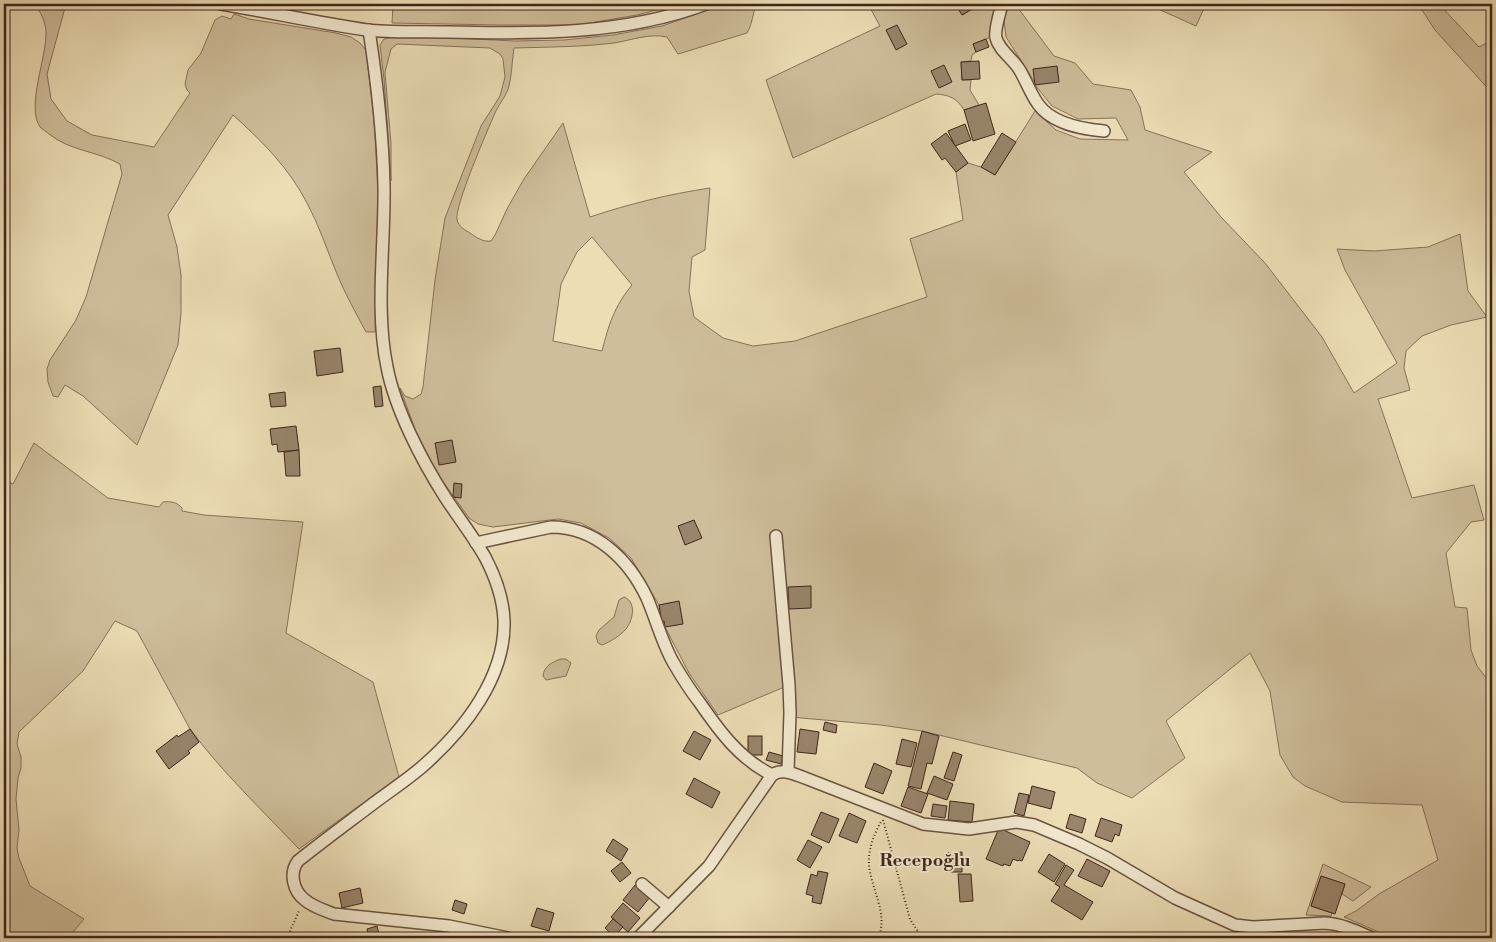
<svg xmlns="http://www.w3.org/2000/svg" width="1496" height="942" font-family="'Libre Bodoni',serif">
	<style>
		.green { fill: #cfbe9b; stroke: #87725a; fill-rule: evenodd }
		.building { fill: #99856b; stroke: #3f251a }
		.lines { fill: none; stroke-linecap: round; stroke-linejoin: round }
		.minor-casing { stroke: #6a5341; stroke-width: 14 }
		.path { stroke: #3f251a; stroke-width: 2; stroke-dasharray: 1 2.5; stroke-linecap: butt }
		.minor { stroke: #f3e9cf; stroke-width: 11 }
		.labels { text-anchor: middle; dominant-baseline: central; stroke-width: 4; stroke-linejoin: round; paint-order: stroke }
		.neighbourhood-label { font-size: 18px; font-weight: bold; fill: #3f251a; stroke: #f3e9cf }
	</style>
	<rect width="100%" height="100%" fill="#ecddb5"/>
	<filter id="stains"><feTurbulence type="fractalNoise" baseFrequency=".004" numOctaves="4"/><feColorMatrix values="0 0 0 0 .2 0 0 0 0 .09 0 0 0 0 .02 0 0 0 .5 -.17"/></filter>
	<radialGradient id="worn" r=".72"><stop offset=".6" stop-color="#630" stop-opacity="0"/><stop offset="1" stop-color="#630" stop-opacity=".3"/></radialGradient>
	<g class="green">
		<path d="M35,4H66L47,74L51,99L67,121L92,135L154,147L190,93L187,90L185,84L188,70L201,53L215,20L222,16L231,19L234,14L249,19L336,33L351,37L360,43L366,50L374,119L378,190L375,332H366C356,313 345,294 337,274C327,250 319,225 307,203C289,168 262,141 233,115L168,215L177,247L181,275V313L178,345L137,445L83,396L65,385L58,397L53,396L48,382L47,369L50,360L76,320L86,297L122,174L120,164C97,151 70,151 49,134C47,132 42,129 40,127C26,107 47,56 46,32C46,23 40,11 35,4Z"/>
		<path d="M393,4H679L637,15L578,25H499L392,23Z"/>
		<path d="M725,4H757C752,14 753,23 747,33L678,54L667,37C650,33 632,40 614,43C581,47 547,47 514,48C512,60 512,74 509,86C507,95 499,104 495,113C488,129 454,207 457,220C459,227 465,230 470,233C477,238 483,242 491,241L495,235L508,207L524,179L563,123L590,217C629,204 669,194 710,188L705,250L692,257L689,291L694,317L723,338L753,346L795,341L927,297L910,239L963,220L956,172L968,163L981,167L995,175L1035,111L1056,130L1080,139L1128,140L1116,118L1078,119L1052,106L1035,85L1034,81L1006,37L1004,20L1008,4H1015L1054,56L1075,63L1093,84L1131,90L1140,107L1145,130L1212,152L1184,172L1221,217L1265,263L1322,337L1354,393L1397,363L1345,270L1337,249L1374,251L1428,247L1460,234L1468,291L1487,317L1451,325L1422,336L1406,351L1404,368L1410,390L1378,399L1412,498L1474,485L1484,520L1471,522L1446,553L1455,607L1467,608L1471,650L1477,666L1492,685V938H1393L1344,917L1356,911L1379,894L1438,860L1422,805L1342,802L1305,786L1293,777L1280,755L1270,691L1250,653L1166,721L1185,758L1132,798L1097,783L1077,768L922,731L881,725L790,717L789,685L718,715L689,673L665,627L664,622H662L659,605L631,558L609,538L581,523L558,519L493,527L478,524L469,518L436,472L416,432L400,388L405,396L413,399L421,394L423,387L435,280L445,218L481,126L500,96L505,77L503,59L500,54L490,48L397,44L391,49L385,72L391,144V181L384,79L380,45L384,39L393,37H430L515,41L564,40L613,35L662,26ZM592,237L632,285C614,307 609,324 602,351L553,341L561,284L577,252Z"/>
		<path d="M868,4H955L963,15L980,4H998L991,37L973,44L976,52L972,55L971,61L961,62L962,80H971L970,90L979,105L964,110C957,98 949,95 936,94L793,158L766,80L880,26Z"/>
		<path d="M1147,4H1206L1196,26Z"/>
		<path d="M1418,4H1439L1479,47L1492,40V93L1435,30Z"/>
		<path d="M34,443L108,498L159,507L163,502C170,501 177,502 182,508V511L204,515L303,522L286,633L373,682L399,777L299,849C262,810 222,772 190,729L137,631L115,621L83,671L19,732L17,744L21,757V768L18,778L16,799L19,830L17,848L19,858L30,886L84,919L68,938H4V480L13,484Z"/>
		<path d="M624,597C637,602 633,620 626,629C620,636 610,642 602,645L598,643L596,636L599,630L614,617L619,600Z"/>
		<path d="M561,659H566L571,663L566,676L546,680L543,676C544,666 552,662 561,659Z"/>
		<path d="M1323,864L1371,887L1353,901L1342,894L1345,884L1321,876L1311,906L1332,913L1331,916L1306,915Z"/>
	</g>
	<g class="building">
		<path d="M955,4H980L962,15Z"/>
		<path d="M897,25L907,44L896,50L886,30Z"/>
		<path d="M986,39L989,47L976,52L973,44Z"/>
		<path d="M979,61L980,79L962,80L961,62Z"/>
		<path d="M944,65L952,82L939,88L931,71Z"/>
		<path d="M1057,66L1059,82L1035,85L1033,69Z"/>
		<path d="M986,103L995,134L973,141L964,110Z"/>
		<path d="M965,124L971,140L955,146L948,131Z"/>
		<path d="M946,133L968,163L956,172L945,158L942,160L931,144Z"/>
		<path d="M1002,133L1016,142L995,175L981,167Z"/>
		<path d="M340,348L343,372L317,376L314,351Z"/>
		<path d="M381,386L383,406L375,407L373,387Z"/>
		<path d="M285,392L286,406L271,407L269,394Z"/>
		<path d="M296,426L299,450L278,452L277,444L272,445L270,429Z"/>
		<path d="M452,440L456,462L439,465L435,443Z"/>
		<path d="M299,450L300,476H286L284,452Z"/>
		<path d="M454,483L462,484L461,498L453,497Z"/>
		<path d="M694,520L702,538L685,545L678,526Z"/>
		<path d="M811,586V608L789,609L788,587Z"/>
		<path d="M679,601L683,624L665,627L664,621L662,622L659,605Z"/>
		<path d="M825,722L837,725L836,733L823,730Z"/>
		<path d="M190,729L199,742L188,751L190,753L169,769L156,751L177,735L178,737Z"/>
		<path d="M800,729L819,732L816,754L797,752Z"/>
		<path d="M694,731L711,740L700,760L683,751Z"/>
		<path d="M922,731L939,736L932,764L927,763L921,789L908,786Z"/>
		<rect x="748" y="736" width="14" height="19"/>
		<path d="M902,739L917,743L911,767L896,764Z"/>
		<path d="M769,752L783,756L781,764L766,760Z"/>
		<path d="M953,752L962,755L954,781L944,778Z"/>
		<path d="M874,763L892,771L883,794L865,787Z"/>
		<path d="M934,776L953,784L947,800L927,793Z"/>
		<path d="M694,778L720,792L712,808L686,794Z"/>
		<path d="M1032,786L1055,792L1051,809L1028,803Z"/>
		<path d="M908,787L928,794L921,813L901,806Z"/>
		<path d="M1019,793L1029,795L1024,816L1014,813Z"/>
		<path d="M950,801L974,804L972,822L948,820Z"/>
		<path d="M933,804L947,806L945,818L931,816Z"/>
		<path d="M821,812L839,819L829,843L811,835Z"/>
		<path d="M849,813L866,821L857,843L839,836Z"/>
		<path d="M1070,814L1086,819L1082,833L1066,828Z"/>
		<path d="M1101,818L1122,825L1119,836L1115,834L1112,842L1095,836Z"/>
		<path d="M999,828L1030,842L1022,861L1019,860L1018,861L1013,859L1010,866L1004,864L1003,866L986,859Z"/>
		<path d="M613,839L628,849L621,861L606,851Z"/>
		<path d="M808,840L822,847L810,868L797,860Z"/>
		<path d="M962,852V872H946L945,853Z"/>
		<path d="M1049,854L1065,864L1054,882L1038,872Z"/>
		<path d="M1087,859L1110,871L1102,887L1078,876Z"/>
		<path d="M622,862L631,873L620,882L611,871Z"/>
		<path d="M1066,865L1074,870L1064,885L1093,902L1082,920L1051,901L1060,887L1055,884Z"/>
		<path d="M818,871L828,873L821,904L812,902L813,896L806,894L811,874L817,876Z"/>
		<path d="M958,874H971L973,901L960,902Z"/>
		<path d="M1321,876L1345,884L1335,914L1311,906Z"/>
		<path d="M635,885L650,897L638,912L623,900Z"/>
		<path d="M360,888L363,903L342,908L339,893Z"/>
		<path d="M455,900L467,904L464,914L452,910Z"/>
		<path d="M623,903L640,918L628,932L611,917Z"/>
		<path d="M537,908L554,913L549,931L531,926Z"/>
		<path d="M613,919L623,927L614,937L605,928Z"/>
		<path d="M377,926L380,938H369L367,929Z"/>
	</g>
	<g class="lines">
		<defs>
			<g id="minor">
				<path d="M221,4C270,12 318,23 367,30C393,33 421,31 447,32C534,34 623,35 706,4"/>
				<path d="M1002,4C1000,13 994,30 996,38C999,50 1013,59 1019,69C1026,80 1030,93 1038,104C1052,124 1082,129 1104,131"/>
				<path d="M369,30C377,82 383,134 384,186C385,246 375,309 387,367C395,409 422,461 445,497C458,517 473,536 485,557C495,576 503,598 504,620C506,677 464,730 423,766C408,779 390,791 374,803C349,822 323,841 298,861C289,873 293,891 305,900C313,907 324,910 334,914L449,926L508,938"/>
				<path d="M776,536L789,685L790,713L788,772"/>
				<path d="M476,543L551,527C596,527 629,560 647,598C656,619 662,642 673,662C681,676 690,690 700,703C720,732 740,759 772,775"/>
				<path d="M642,884L669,907"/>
				<path d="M638,938L709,866L772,775C783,768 794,774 805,778L923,824L969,829L1016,822L1034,825L1079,844L1107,858L1175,898L1235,925L1253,927L1325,923C1342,924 1356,931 1372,938"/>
			</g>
		</defs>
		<use href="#minor" class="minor-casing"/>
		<g class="path">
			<path d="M883,820L910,919L922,938"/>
			<path d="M287,938L299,911"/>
			<path d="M878,938C889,915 871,889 869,865C868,849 874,834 882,820"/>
		</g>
		<use href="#minor" class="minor"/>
	</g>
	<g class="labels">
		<g class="neighbourhood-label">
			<text x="925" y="860">Recepoğlu</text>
		</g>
	</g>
	<rect width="1496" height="942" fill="none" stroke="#ecddb5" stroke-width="20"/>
	<rect x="5" y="5" width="1486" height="932" fill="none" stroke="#3f251a" stroke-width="2.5"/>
	<rect x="10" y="10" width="1476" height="922" fill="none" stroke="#3f251a"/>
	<rect width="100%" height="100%" filter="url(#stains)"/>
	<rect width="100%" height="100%" fill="url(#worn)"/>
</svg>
